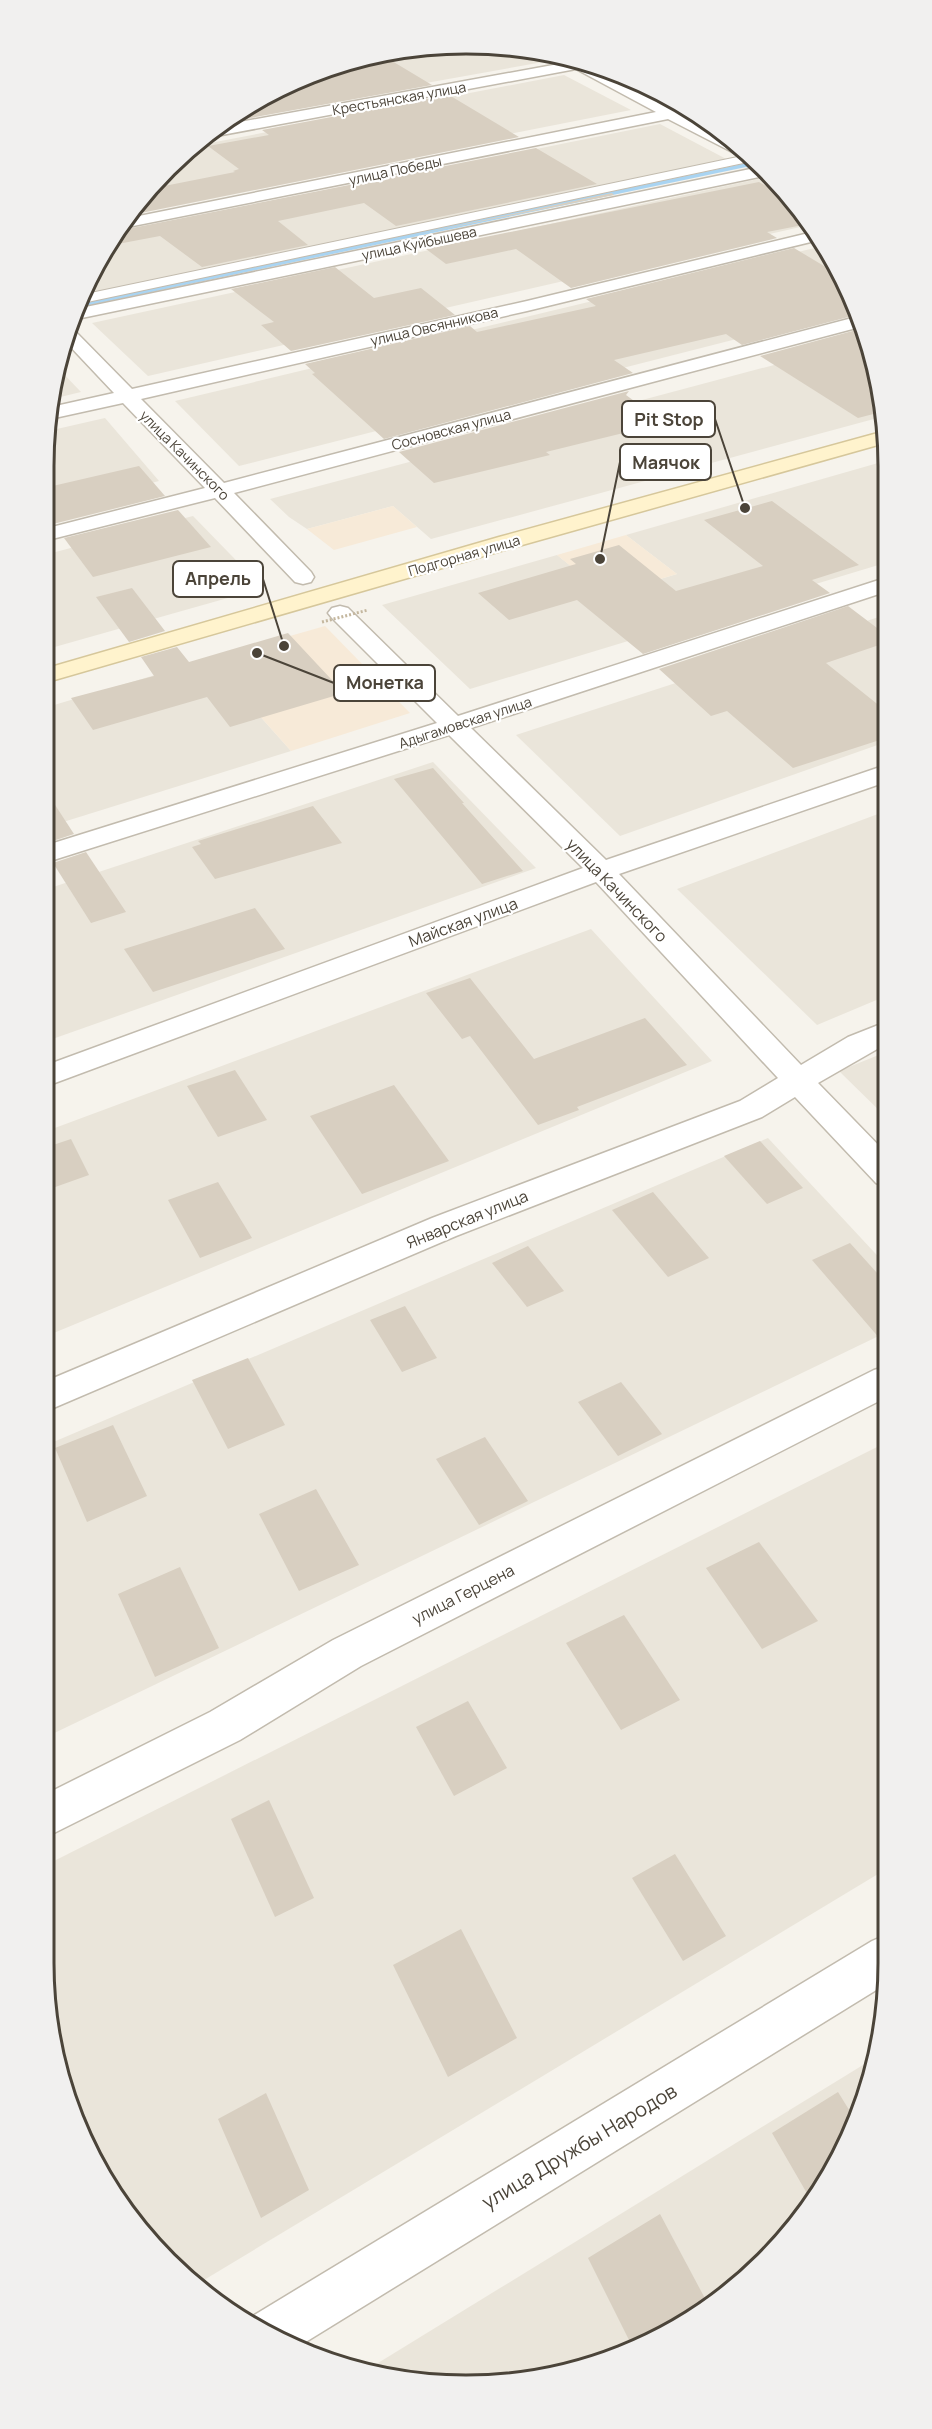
<svg xmlns="http://www.w3.org/2000/svg" width="932" height="2429" font-family="Manrope,sans-serif">
	<style>
		.residential { fill: #eae5da }
		.commercial { fill: #f7ead8 }
		.lines { fill: none; stroke-linecap: round; stroke-linejoin: round }
		.stream { fill: #a9d4f2; fill-rule: evenodd }
		.building { fill: #d8cfc1 }
		.lane-casing { stroke: #c2bbae; stroke-width: 2 }
		.street-casing { stroke: #c2bbae; stroke-width: 3 }
		.secondary-casing { stroke: #d6c79b; stroke-width: 3 }
		.lane { fill: #fff; fill-rule: evenodd }
		.street { fill: #fff; fill-rule: evenodd }
		.secondary { fill: #fff3cd; fill-rule: evenodd }
		.path-bridge { stroke: #c4b79f; stroke-width: 3; stroke-dasharray: 2 2; stroke-linecap: butt }
		.labels { text-anchor: middle; dominant-baseline: central; stroke-width: 4.5; stroke-linejoin: round; paint-order: stroke }
		.far-street-label { font-size: 14px; fill: #4b4439; stroke: #fff }
		.street-label { font-size: 16px; fill: #4b4439; stroke: #fff }
		.near-street-label { font-size: 20px; fill: #4b4439; stroke: #fff }
		.rim { fill: none; stroke: #4b4439; stroke-width: 3 }
		.leader { fill: none; stroke: #4b4439; stroke-width: 2 }
		.callout-dot { fill: #4b4439; stroke: #fff; stroke-width: 2 }
		.callout { fill: #fff; stroke: #4b4439; stroke-width: 2 }
		.callout-label { font-size: 18px; text-anchor: middle; font-weight: bold; fill: #4b4439 }
	</style>
	<rect width="100%" height="100%" fill="#f6f3ec"/>
	<g class="residential">
		<path d="M494,44L516,48L543,62L230,118L255,100L331,66L418,47Z"/>
		<path d="M564,75L631,110L131,209L189,147Z"/>
		<path d="M660,124L730,161L80,298L87,279L115,234Z"/>
		<path d="M758,179L789,195L809,225L148,376L92,323Z"/>
		<path d="M823,246L845,279L854,309L239,466L175,401Z"/>
		<path d="M864,341L873,372L838,380L885,411V416L431,539L393,506L307,529L289,517L270,499Z"/>
		<path d="M57,367L81,392L52,399Z"/>
		<path d="M105,418L159,481L44,510V466L48,431Z"/>
		<path d="M885,461V563L470,689L382,605L557,555L607,595L677,574L626,535Z"/>
		<path d="M193,516L263,588L44,650V555Z"/>
		<path d="M885,615L886,742L620,836L516,735Z"/>
		<path d="M209,659L291,751L44,828V708Z"/>
		<path d="M433,762L536,868L44,1042V890Z"/>
		<path d="M886,811V996L817,1025L677,889Z"/>
		<path d="M591,929L712,1061L44,1337V1132Z"/>
		<path d="M886,1052L887,1118L839,1071Z"/>
		<path d="M768,1138L887,1266V1332L44,1738V1446Z"/>
		<path d="M887,1442L888,1868L199,2283L148,2241L100,2174L66,2099L44,1963V1866Z"/>
		<path d="M876,2057L874,2073L845,2150L801,2220L700,2314L628,2353L549,2377L411,2382L365,2371Z"/>
	</g>
	<g class="commercial">
		<path d="M393,506L417,527L334,550L307,529Z"/>
		<path d="M626,535L677,574L606,595L557,555Z"/>
		<path d="M325,626L410,713L291,751L209,659Z"/>
	</g>
	<g class="lines">
		<path class="stream" d="M747,163L768,174L775,180H771L746,167L76,308L78,304Z"/>
	</g>
	<g class="building">
		<path d="M382,55L432,85L245,119L236,113L255,100L331,66Z"/>
		<path d="M449,95L519,137L126,216L149,189L235,172L233,171L239,169L208,146L269,135L262,130Z"/>
		<path d="M536,148L597,184L396,226L364,203L278,221L308,245L202,267L160,236L107,246L117,231Z"/>
		<path d="M759,182L792,200L808,224L767,232L777,238L571,288L516,249L446,264L426,249Z"/>
		<path d="M612,193L614,195L409,236Z"/>
		<path d="M794,248L844,278L856,315L742,345L726,334L614,360L633,373L384,439L312,374L315,373L305,364L470,326L477,332L596,306L586,299Z"/>
		<path d="M335,267L374,298L421,288L455,315L291,351L261,325L274,322L231,289Z"/>
		<path d="M860,329L885,411L858,418L760,356Z"/>
		<path d="M629,391L626,395L664,423L546,452L550,455L434,483L399,452Z"/>
		<path d="M139,466L165,496L53,524L44,512V488Z"/>
		<path d="M772,501L859,565L812,580L830,593L643,654L577,600L509,620L478,593L576,564L570,559L619,545L676,591L763,566L704,520Z"/>
		<path d="M178,510L211,547L93,577L64,538Z"/>
		<path d="M132,588L165,631L129,642L96,597Z"/>
		<path d="M848,606L885,634V643L826,663L886,711V738L793,768L727,711L711,716L659,669Z"/>
		<path d="M288,633L344,693L230,727L207,697L93,730L71,698L154,676L141,657L177,647L189,662Z"/>
		<path d="M433,768L464,803H462L523,871L482,884L394,779Z"/>
		<path d="M44,788L74,834L44,844Z"/>
		<path d="M313,806L342,843L215,879L192,847L201,844L198,841Z"/>
		<path d="M86,852L126,912L91,923L53,863Z"/>
		<path d="M255,908L285,949L153,992L124,949Z"/>
		<path d="M470,978L534,1059L645,1018L687,1065L577,1107L579,1110L538,1125L470,1036L462,1039L426,993Z"/>
		<path d="M235,1070L267,1120L218,1137L187,1086Z"/>
		<path d="M394,1085L449,1161L362,1194L310,1116Z"/>
		<path d="M71,1139L89,1175L44,1191V1148Z"/>
		<path d="M760,1141L803,1188L767,1204L724,1156Z"/>
		<path d="M218,1182L252,1238L200,1258L168,1200Z"/>
		<path d="M653,1192L709,1258L668,1277L612,1210Z"/>
		<path d="M850,1243L887,1284V1347L812,1260Z"/>
		<path d="M528,1246L564,1291L527,1307L492,1263Z"/>
		<path d="M405,1306L437,1358L402,1372L370,1320Z"/>
		<path d="M248,1358L285,1425L228,1449L192,1380Z"/>
		<path d="M621,1382L662,1434L618,1456L578,1402Z"/>
		<path d="M113,1425L147,1496L87,1522L55,1448Z"/>
		<path d="M485,1437L528,1501L479,1525L436,1459Z"/>
		<path d="M316,1489L359,1565L299,1591L259,1514Z"/>
		<path d="M759,1542L818,1621L762,1649L706,1568Z"/>
		<path d="M180,1567L219,1648L155,1677L118,1594Z"/>
		<path d="M624,1615L680,1700L621,1730L566,1643Z"/>
		<path d="M468,1701L507,1768L454,1796L416,1727Z"/>
		<path d="M269,1800L314,1898L275,1917L231,1819Z"/>
		<path d="M675,1854L726,1936L683,1961L632,1878Z"/>
		<path d="M461,1929L517,2038L448,2077L393,1965Z"/>
		<path d="M838,2092L856,2121L845,2150L812,2202L772,2133Z"/>
		<path d="M266,2093L309,2190L261,2218L218,2119Z"/>
		<path d="M660,2214L709,2306L700,2314L634,2350L588,2258Z"/>
	</g>
	<g class="lines">
		<defs>
			<path id="lane" d="M747,155L753,161L78,304L81,295Z"/>
			<g id="street">
				<path d="M560,55L575,58L592,65L726,137L747,156L738,155L668,119L118,229L124,219L656,112L576,69L211,137L206,135L218,126L564,63L558,58Z"/>
				<path d="M760,167L769,175L72,320L76,309Z"/>
				<path d="M813,232L819,240L527,311L141,399L224,483L856,317L860,327L234,493L311,572L314,577L311,582L303,584L295,582L215,498L44,541V529L205,488L123,403L50,419L51,407L114,393L64,340L69,328L73,329L132,389L527,301Z"/>
				<path d="M885,578V592L471,728L606,860L886,765V782L619,874L801,1065L848,1037L886,1022V1044L818,1083L887,1154V1187L876,1183L795,1097L762,1117L456,1236L44,1412V1382L432,1218L740,1101L778,1078L596,882L44,1087V1066L583,868L449,735L44,863V846L437,723L332,618L328,613L332,608L340,606L348,608L458,716Z"/>
				<path d="M887,1366V1397L361,1666L240,1740L44,1838V1795L210,1712L333,1640L874,1370Z"/>
				<path d="M888,1934V1963L886,1984L296,2348L255,2329L248,2323L251,2317L872,1941Z"/>
			</g>
			<path id="secondary" d="M885,431V443L515,547L44,683V669L499,537Z"/>
		</defs>
		<use href="#lane" class="lane-casing"/>
		<use href="#street" class="street-casing"/>
		<use href="#secondary" class="secondary-casing"/>
		<use href="#lane" class="lane"/>
		<use href="#street" class="street"/>
		<use href="#secondary" class="secondary"/>
		<path class="path-bridge" d="M322,622L368,610"/>
	</g>
	<g class="labels">
		<g class="far-street-label">
			<text transform="translate(399 98) rotate(-10)">Крестьянская улица</text>
			<text transform="translate(395 170) rotate(-12)">улица Победы</text>
			<text transform="translate(419 243) rotate(-12)">улица Куйбышева</text>
			<text transform="translate(434 326) rotate(-13)">улица Овсянникова</text>
			<text transform="translate(451 429) rotate(-15)">Сосновская улица</text>
			<text transform="translate(185 455) rotate(45)">улица Качинского</text>
			<text transform="translate(464 555) rotate(-16)">Подгорная улица</text>
			<text transform="translate(465 722) rotate(-18)">Адыгамовская улица</text>
		</g>
		<g class="street-label">
			<text transform="translate(617 890) rotate(46)">улица Качинского</text>
			<text transform="translate(463 922) rotate(-20)">Майская улица</text>
			<text transform="translate(467 1219) rotate(-22)">Январская улица</text>
			<text transform="translate(463 1594) rotate(-27)">улица Герцена</text>
		</g>
		<g class="near-street-label">
			<text transform="translate(579 2146) rotate(-31)">улица Дружбы Народов</text>
		</g>
	</g>
	<path d="M0 0H932V2429H0ZM466 54H466A412 412 0 0 1 878 466V1963A412 412 0 0 1 466 2375H466A412 412 0 0 1 54 1963V466A412 412 0 0 1 466 54Z" fill="#f1f0ef" fill-rule="evenodd"/>
	<path class="rim" d="M466 54H466A412 412 0 0 1 878 466V1963A412 412 0 0 1 466 2375H466A412 412 0 0 1 54 1963V466A412 412 0 0 1 466 54Z"/>
	<path class="leader" d="M745 508L715 419M600 559L620 462M284 646L263 579M257 653L334 683"/>
	<g class="callout-dot">
		<circle cx="745" cy="508" r="6"/>
		<circle cx="600" cy="559" r="6"/>
		<circle cx="284" cy="646" r="6"/>
		<circle cx="257" cy="653" r="6"/>
	</g>
	<g class="callout">
		<rect x="622" y="401" width="93" height="36" rx="6"/>
		<rect x="620" y="444" width="91" height="36" rx="6"/>
		<rect x="173" y="561" width="90" height="36" rx="6"/>
		<rect x="334" y="665" width="101" height="36" rx="6"/>
	</g>
	<g class="callout-label">
		<text x="669" y="426">Pit Stop</text>
		<text x="666" y="469">Маячок</text>
		<text x="218" y="585">Апрель</text>
		<text x="385" y="689">Монетка</text>
	</g>
</svg>
